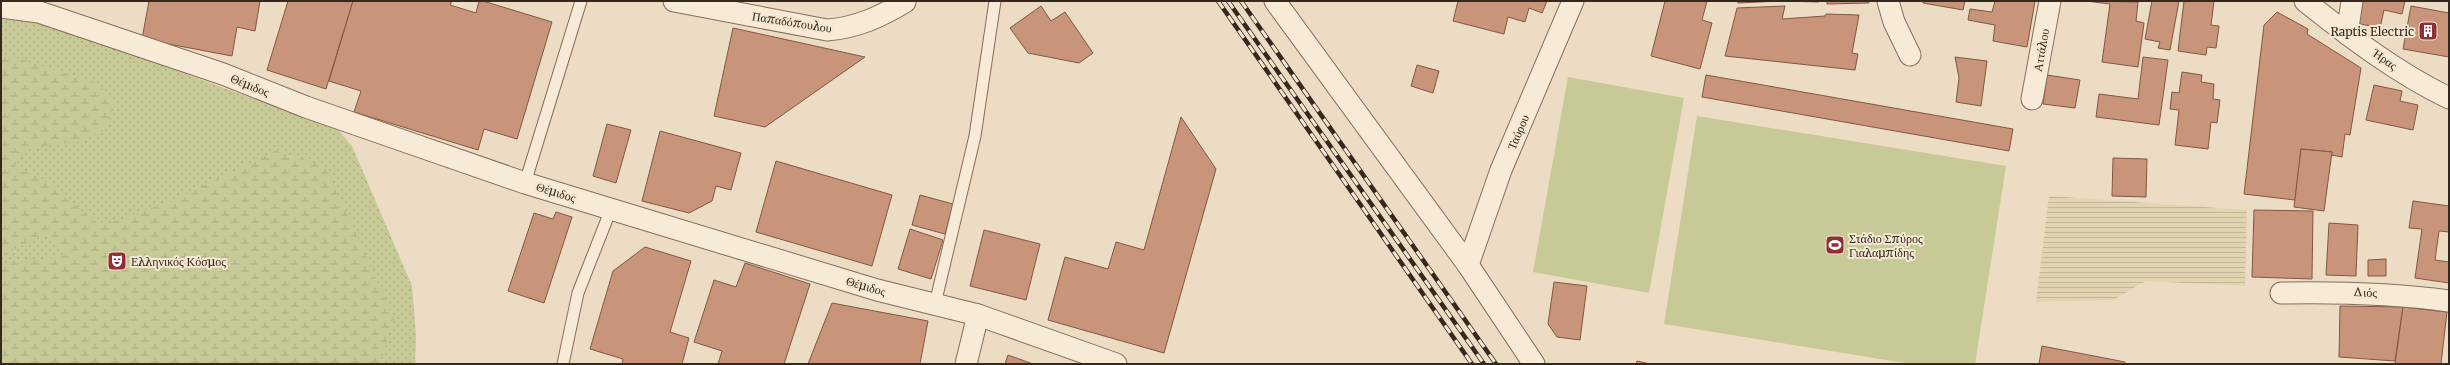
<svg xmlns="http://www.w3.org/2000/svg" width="2450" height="365" font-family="Merriweather,serif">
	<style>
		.farmland { fill: url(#farmland-rules) }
		.green { fill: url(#green-dots) }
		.wetland { fill: url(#wetland-marsh) }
		.pitch { fill: #c7c997 }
		.building { fill: #c8957b; stroke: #825742 }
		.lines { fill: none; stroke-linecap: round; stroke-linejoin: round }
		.service-casing { stroke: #856e5b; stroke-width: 13 }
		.minor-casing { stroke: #856e5b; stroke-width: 23 }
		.service { stroke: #f7ead6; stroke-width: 11 }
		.minor { stroke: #f7ead6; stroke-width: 21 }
		.rail-casing { stroke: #35281e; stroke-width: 4.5 }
		.rail { stroke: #f3e7d2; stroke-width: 3; stroke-dasharray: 9; stroke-linecap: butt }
		.labels { text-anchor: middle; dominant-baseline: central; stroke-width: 4; stroke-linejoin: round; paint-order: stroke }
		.street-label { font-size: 12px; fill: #35281e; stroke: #f3e7d2 }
		.poi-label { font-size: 12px; fill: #35281e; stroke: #f3e7d2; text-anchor: start }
	</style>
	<defs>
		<pattern id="farmland-rules" width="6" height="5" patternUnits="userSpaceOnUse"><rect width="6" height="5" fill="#e1d5b1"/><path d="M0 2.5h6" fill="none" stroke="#c2b798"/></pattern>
		<pattern id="green-dots" width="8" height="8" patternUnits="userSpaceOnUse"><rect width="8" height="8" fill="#c7c997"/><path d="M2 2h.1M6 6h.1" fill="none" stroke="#acad82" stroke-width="1.8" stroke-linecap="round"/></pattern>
		<pattern id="wetland-marsh" width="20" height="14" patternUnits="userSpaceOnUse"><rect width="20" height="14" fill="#c7c997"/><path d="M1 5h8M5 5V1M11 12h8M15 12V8" fill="none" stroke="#acad82"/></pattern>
	</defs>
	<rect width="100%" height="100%" fill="#ebdcc3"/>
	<path class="farmland" d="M2049,196L2247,210L2245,286L2146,281L2113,300L2036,302Z"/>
	<path class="green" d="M1,17H22L66,30L338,130L352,146L412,286L416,336L415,364H1Z"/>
	<path class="wetland" d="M1,53L99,84L116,105L103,131L78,142L25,148L14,168L39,176L101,226L174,200L277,150L326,167L394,319L380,364H1V265L66,255L47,233L1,256Z"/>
	<g class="pitch">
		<path d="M1568,77L1684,98L1649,293L1533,272Z"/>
		<path d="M1697,116L2006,166L1975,364H1911L1664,324Z"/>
	</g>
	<g class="building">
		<path d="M149,1H260L255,31L237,27L232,56L142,39Z"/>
		<path d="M288,1H353L326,89L267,70Z"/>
		<path d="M353,1H452L450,5L476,13L479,1H483L552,22L517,139L484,129L478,150L354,112L361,91L329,81Z"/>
		<path d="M1458,1H1547L1542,13L1529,8L1525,22L1508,17L1504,34L1453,21Z"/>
		<path d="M1665,1H1707L1702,20L1712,23L1700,69L1651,56Z"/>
		<path d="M1738,1H1781L1738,3Z"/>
		<path d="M1781,1H1819V2Z"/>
		<path d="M1827,1H1869V3L1827,4Z"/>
		<path d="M1923,1H1965L1963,10L1923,3Z"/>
		<path d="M1995,1H2035L2027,47L1993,41L1995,25L1968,20L1970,9L1992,12Z"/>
		<path d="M2086,1L2138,2L2136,21L2144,23L2138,67L2102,62L2110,4Z"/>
		<path d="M2152,1H2179L2170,50L2158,48L2160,42L2145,39Z"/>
		<path d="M2184,1H2214L2211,25L2219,26L2216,48L2207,47L2206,55L2178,51Z"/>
		<path d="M2361,1H2405L2402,14L2384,10L2380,28L2356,23Z"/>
		<path d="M1041,6L1051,21L1065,12L1093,53L1079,63L1028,53L1010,28Z"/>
		<path d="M1785,6L1782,19L1825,16L1826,14L1859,15L1852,53L1858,54L1855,70L1725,56L1737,8Z"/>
		<path d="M2411,6L2449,13V57L2403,49Z"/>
		<path d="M2277,12L2308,29L2307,34L2361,68L2350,135L2345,134L2342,157L2331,155L2332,152L2301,149L2295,200L2244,194L2264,25Z"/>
		<path d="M733,28L865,57L765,127L714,116Z"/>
		<path d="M1955,57L1987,61L1981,106L1956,102L1959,78Z"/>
		<path d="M2143,57L2168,60L2159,125L2096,117L2099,94L2138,99Z"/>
		<path d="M1417,65L1439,71L1433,93L1411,86Z"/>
		<path d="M2182,72L2202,75L2201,82L2214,84L2213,99L2220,100L2217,123L2211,122L2208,149L2175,145L2179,110L2170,109L2172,92L2179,93Z"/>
		<path d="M1706,75L2013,129L2009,151L1702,97Z"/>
		<path d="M2047,75L2080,80L2075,108L2043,104Z"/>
		<path d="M2374,85L2402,91L2400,101L2418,105L2413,130L2366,120Z"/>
		<path d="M1181,117L1216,169L1164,353L1048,320L1065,257L1108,269L1116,242L1144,250Z"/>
		<path d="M607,124L631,130L616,183L593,176Z"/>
		<path d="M660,131L741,153L731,190L716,186L712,201L689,213L642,201Z"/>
		<path d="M2301,149L2332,152L2324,211L2294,207Z"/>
		<path d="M2113,158L2147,159L2146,197L2112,196Z"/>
		<path d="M776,161L892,195L872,266L756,232Z"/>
		<path d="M920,195L953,204L945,234L912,225Z"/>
		<path d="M2413,201L2449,206V232L2439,231L2435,260L2449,262V283L2415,278L2422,229L2409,228Z"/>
		<path d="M2254,210L2313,211L2312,279L2252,277Z"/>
		<path d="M556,212L572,217L544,303L508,291L534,213L553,219Z"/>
		<path d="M2329,223L2358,225L2356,276L2326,275Z"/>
		<path d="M910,229L943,240L931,279L898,269Z"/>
		<path d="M984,230L1040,244L1026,300L970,286Z"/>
		<path d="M645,247L691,261L670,332L689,338L682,364H622L623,359L590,349L613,271Z"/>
		<path d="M2386,259V276H2368V260Z"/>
		<path d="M745,263L810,284L784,364H718L722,351L694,342L714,280L736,287Z"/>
		<path d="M1554,282L1587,286L1580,340L1557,337L1548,324Z"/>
		<path d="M832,303L928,321L920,364H808Z"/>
		<path d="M2340,306L2403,307L2395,361L2339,357Z"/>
		<path d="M2403,307L2447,312L2441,364H2395Z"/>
		<path d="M2042,346L2125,362L2124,364H2039Z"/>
		<path d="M1008,355L1033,364H1005Z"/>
		<path d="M1637,361L1650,364H1636Z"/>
	</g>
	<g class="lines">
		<defs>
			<g id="service">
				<path d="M525,183L581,1"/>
				<path d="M935,304L975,136L995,1"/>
				<path d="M563,364L578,293L611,209"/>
			</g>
			<g id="minor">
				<path d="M674,1L827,30C856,28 880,17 905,2"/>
				<path d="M1275,1L1468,265L1534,364"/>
				<path d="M1888,1L1894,22L1910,55"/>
				<path d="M2305,1C2350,37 2397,73 2449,98"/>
				<path d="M1,7L39,12L223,74L306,107L525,183L877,290L978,315L1116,364"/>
				<path d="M2347,34L2352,1"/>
				<path d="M2032,99L2050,1"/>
				<path d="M1468,265L1501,170L1573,1"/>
				<path d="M2281,293C2339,292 2392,293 2449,301"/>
				<path d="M966,364L978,315"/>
			</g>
		</defs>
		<use href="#service" class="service-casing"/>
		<use href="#minor" class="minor-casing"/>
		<use href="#service" class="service"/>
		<use href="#minor" class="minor"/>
		<defs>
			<g id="rail">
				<path d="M1218,1L1472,364"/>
				<path d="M1228,1L1484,364"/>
				<path d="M1241,1L1496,364"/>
			</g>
		</defs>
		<use href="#rail" class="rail-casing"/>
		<use href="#rail" class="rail"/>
	</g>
	<defs>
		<symbol id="building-square" viewBox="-11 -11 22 22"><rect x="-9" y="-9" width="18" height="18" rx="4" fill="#902e36" stroke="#f3e7d2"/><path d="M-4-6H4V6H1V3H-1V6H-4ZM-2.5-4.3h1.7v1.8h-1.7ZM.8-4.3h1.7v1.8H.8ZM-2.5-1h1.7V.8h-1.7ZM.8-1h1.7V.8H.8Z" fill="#fff"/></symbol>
		<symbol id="stadium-square" viewBox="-11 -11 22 22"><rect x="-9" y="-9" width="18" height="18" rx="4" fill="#902e36" stroke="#f3e7d2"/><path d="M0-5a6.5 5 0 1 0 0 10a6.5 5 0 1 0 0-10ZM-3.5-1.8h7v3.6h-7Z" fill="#fff"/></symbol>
		<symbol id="theatre-square" viewBox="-11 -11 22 22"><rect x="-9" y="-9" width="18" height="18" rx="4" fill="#902e36" stroke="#f3e7d2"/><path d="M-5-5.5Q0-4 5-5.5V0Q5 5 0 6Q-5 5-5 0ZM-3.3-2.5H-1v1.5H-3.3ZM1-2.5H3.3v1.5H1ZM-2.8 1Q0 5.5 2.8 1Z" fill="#fff"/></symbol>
	</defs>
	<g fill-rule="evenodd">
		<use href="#building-square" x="2417" y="20" width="22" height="22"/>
		<use href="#stadium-square" x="1824" y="234" width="22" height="22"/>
		<use href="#theatre-square" x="106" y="250" width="22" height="22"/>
	</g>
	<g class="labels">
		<g class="street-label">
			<text transform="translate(792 22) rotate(9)">Παπαδόπουλου</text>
			<text transform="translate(2041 50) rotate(-80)">Αττάλου</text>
			<text transform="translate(2385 59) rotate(35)">Ήρας</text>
			<text transform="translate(250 85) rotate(22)">Θέμιδος</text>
			<text transform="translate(1518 132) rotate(-67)">Ταύρου</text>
			<text transform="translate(556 192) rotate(17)">Θέμιδος</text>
			<text transform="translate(866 286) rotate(16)">Θέμιδος</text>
			<text transform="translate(2365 292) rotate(2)">Διός</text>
		</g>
		<g class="poi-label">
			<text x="2414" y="31" text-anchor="end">Raptis Electric</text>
			<text x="1849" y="238">Στάδιο Σπύρος<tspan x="1849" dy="14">Γιαλαμπίδης</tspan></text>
			<text x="131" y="261">Ελληνικός Κόσμος</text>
		</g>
	</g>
	<rect width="2450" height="365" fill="none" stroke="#35281e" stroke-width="4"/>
</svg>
